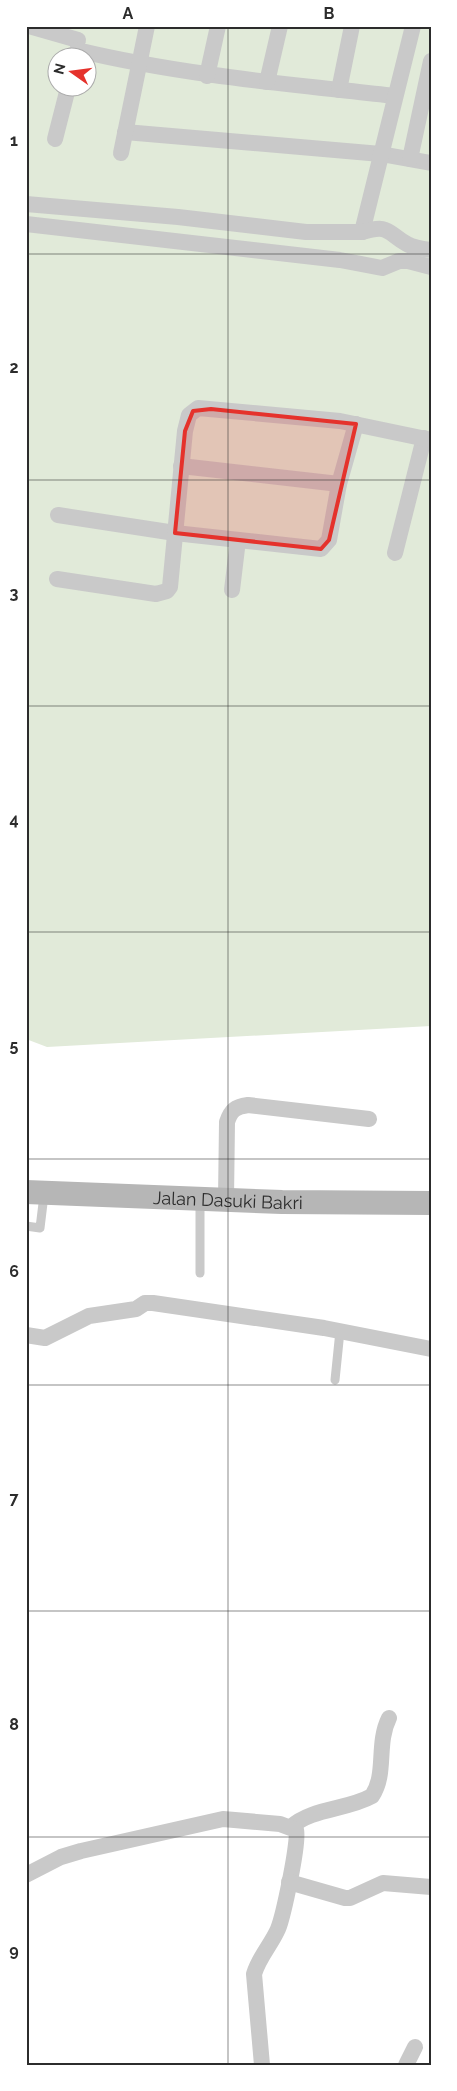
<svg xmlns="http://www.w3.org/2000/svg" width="457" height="2091" font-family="Raleway,sans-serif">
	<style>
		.green { fill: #e1ead9; fill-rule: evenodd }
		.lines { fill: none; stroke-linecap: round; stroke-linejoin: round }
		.lane { stroke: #c9c9c9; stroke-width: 9 }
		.street { stroke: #c9c9c9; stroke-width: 16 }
		.secondary { stroke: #b6b6b6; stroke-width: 24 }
		.marked { fill: #e5322c; fill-opacity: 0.2; stroke: #e5322c; stroke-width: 4; stroke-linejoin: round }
		.grid { fill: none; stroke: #2c2c2c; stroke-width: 1; stroke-opacity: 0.55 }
		.labels { text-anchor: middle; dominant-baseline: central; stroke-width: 5; stroke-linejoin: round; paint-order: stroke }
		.street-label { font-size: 18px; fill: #2c2c2c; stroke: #fff }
		.neatline { fill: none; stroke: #2c2c2c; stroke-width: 2 }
		.grid-label { font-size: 16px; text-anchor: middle; font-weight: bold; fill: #2c2c2c }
	</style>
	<rect width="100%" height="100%" fill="#fff"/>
	<path class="green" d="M26,26H431V1026L47,1047L26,1039ZM58,58H88V88H58Z"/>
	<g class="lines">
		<g class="lane">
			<path d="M26,1226L40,1228L44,1195"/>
			<path d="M200,1273V1201"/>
			<path d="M335,1380L340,1331"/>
		</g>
		<g class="street">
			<path d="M29,26L78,40"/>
			<path d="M77,50C181,75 288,84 395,96"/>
			<path d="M207,76L218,26"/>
			<path d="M267,82L280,26"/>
			<path d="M339,90L352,26"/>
			<path d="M125,132L381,154L431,163"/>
			<path d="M55,139L68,88"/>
			<path d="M121,153L147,26"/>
			<path d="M410,159L431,61"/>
			<path d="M26,204L178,217L306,232H362L413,26"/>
			<path d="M26,224L340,260L382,268L399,261H408L431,267"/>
			<path d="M362,232C390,224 386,232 407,244C414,248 423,249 431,250"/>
			<path d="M181,466L339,484"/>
			<path d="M58,515L175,533L321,549L329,540L339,484L356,424"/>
			<path d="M395,553L424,438"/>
			<path d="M57,579L156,594L167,591L170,587L185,431L189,415L198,408L340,421L431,440"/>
			<path d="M232,590L238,540"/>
			<path d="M226,1199L227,1122C231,1110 235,1107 248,1105L369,1119"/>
			<path d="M26,1335L45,1338L89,1316L136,1309L145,1303H153L324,1328L431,1349"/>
			<path d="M291,1827C312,1808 347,1810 372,1796C387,1774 376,1744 389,1718"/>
			<path d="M26,1875L61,1857L81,1851L223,1819L280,1824L296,1830C300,1839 283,1917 278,1929C271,1945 259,1957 254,1974L262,2065"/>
			<path d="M289,1882L345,1898H350L383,1883L431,1887"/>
			<path d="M406,2065L415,2047"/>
		</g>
		<path class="secondary" id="s1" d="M26,1192L282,1202L431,1203"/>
	</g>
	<path class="marked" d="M211,409L356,424L329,540L321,549L175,533L185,431L193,411Z"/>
	<path class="grid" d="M228,26V2065M26,254H431M26,480H431M26,706H431M26,932H431M26,1159H431M26,1385H431M26,1611H431M26,1837H431"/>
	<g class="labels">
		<g class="street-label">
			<text stroke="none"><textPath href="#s1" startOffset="202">Jalan Dasuki Bakri</textPath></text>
		</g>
	</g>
	<rect width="457" height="2091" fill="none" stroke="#ffffff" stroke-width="55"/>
	<g transform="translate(72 72) rotate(284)"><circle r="24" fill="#ffffff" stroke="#ababab"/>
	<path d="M0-4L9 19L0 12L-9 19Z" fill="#e5322c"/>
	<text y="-8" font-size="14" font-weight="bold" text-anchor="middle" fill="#2c2c2c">N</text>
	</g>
	<rect x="28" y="28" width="402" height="2036" class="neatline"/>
	<g class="grid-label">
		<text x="128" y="19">A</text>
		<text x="329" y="19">B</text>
		<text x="14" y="146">1</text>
		<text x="14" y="373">2</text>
		<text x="14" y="599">3</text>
		<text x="14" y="825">4</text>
		<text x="14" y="1051">5</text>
		<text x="14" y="1277">6</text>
		<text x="14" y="1504">7</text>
		<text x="14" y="1730">8</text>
		<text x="14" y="1956">9</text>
	</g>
</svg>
